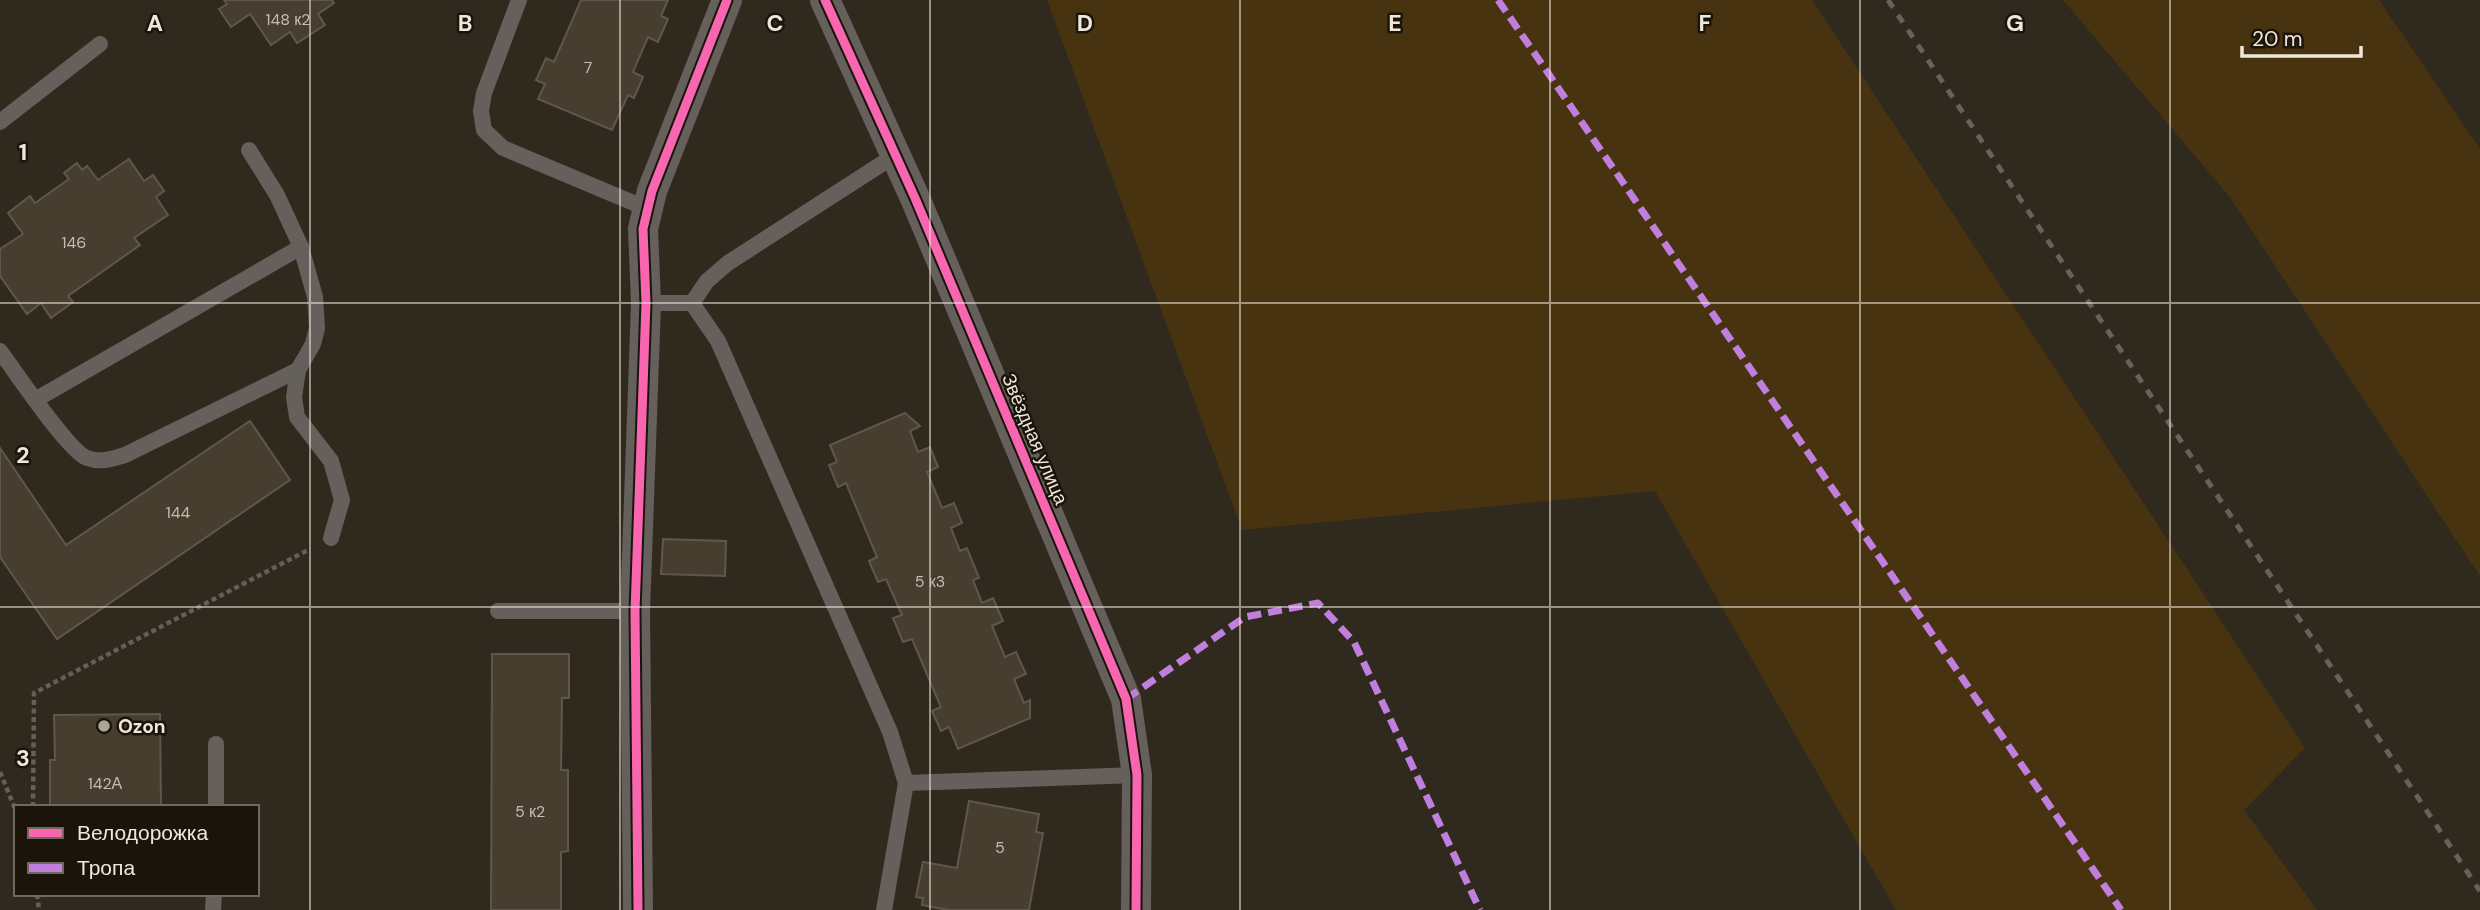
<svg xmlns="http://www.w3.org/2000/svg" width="2480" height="910" font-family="'DM Sans',sans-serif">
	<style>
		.green { fill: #483311 }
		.building { fill: #483e2f; stroke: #5d574d; stroke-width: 2 }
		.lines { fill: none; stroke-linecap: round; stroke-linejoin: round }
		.path { stroke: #635f59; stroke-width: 4.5; stroke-dasharray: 5 3.5; stroke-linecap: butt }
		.service { stroke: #65605b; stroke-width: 16 }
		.minor { stroke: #65605b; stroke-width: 30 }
		.rail { stroke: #67625b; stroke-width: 5; stroke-dasharray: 9 9; stroke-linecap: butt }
		.quiet { stroke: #c07fdc; stroke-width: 7; stroke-dasharray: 14 7; stroke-linecap: butt }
		.cycleway-casing { stroke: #1a140b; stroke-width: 13 }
		.cycleway { stroke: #f766af; stroke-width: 9 }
		.grid { fill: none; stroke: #f0e7db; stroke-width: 2; stroke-opacity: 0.55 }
		.poi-dot { fill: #ada499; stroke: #1a140b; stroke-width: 2.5 }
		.labels { text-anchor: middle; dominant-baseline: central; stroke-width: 5; stroke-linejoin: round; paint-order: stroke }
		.number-label { font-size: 16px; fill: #c6bdb0 }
		.street-label { font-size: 19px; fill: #f0e7db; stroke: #1a140b }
		.poi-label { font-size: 19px; font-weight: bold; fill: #f0e7db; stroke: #1a140b; text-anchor: start }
		.grid-label { font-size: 23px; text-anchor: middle; font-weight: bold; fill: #f0e7db; stroke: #1a140b; stroke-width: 5; stroke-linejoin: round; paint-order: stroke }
	</style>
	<rect width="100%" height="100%" fill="#30291e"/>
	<g class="green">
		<path d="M1047,0H1812L2305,748L2244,810L2317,910H1896L1655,491L1242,530Z"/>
		<path d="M2063,0H2379L2480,149V576L2229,196Z"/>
	</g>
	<g class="building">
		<path d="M224,0H332L334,3L318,14L325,25L297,43L290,32L271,45L250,14L231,27L219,9L227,4Z"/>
		<path d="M581,0H668L661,16L668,19L658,42L648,37L633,72L643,77L634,98L628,95L612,130L538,99L545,84L536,80L546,58L554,62Z"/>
		<path d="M129,159L144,181L153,175L164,191L156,197L168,215L134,238L140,245L68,296L73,302L51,318L41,303L27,314L0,276V249L23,234L8,213L30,196L35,203L69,179L64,173L77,163L82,170L87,166L98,180Z"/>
		<path d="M905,413L920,426L910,431L918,452L930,447L938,467L927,472L942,508L954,503L962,523L951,528L960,551L967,548L979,578L973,580L982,603L993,598L1003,621L992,626L1005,657L1016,652L1026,674L1014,679L1024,703L1030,700V718L958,749L949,727L941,731L932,711L941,707L926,672L912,639L903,642L893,618L902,615L886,579L878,582L869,561L877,557L846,483L838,487L829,465L837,462L830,445Z"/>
		<path d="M250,421L290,480L57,639L0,557V448L66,545Z"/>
		<path d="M663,539L726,541L725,576L661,574Z"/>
		<path d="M492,654H569V698H562L561,770H568V851L561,852V910H491Z"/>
		<path d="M160,714L161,807H50V760H55L54,715Z"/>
		<path d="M969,801L1039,814L1036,832L1043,833L1029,910H948L922,905L923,898L916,897L923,862L957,868Z"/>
	</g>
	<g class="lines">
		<g class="path">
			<path d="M0,772L16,811"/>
			<path d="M33,807L34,693L308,550"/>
			<path d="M37,894L39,910"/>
		</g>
		<g class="service">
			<path d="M519,0L484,93L481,111L484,130L503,148L648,209"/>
			<path d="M0,122L100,44"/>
			<path d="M249,150L277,195L301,247L315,297L317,328L313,344L298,370L294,397L297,417L331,461L342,500L331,538"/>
			<path d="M646,303H692L718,341L890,732L906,783L884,910"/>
			<path d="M692,303L707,281L728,263L894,156"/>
			<path d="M0,351C14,370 69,452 87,458C101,463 111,459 125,455L298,370"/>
			<path d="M35,400L301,247"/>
			<path d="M498,611H635"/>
			<path d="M216,744V807"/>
			<path d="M906,783L1137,775"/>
			<path d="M213,910L214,894"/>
		</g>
		<g class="minor">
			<path d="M825,0L915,198L1126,699L1137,775L1136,910"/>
			<path d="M638,910L635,611L646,303L643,229L652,191L727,0"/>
		</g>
		<path class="rail" d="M1888,0L2480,891"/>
		<g class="quiet">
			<path d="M1498,0L2121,910"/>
			<path d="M1126,699L1245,617L1318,603L1354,642L1480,910"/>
		</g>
		<defs>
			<g id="cycleway">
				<path d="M825,0L915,198L1126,699L1137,775L1136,910"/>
				<path d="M638,910L635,611L646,303L643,229L652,191L727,0"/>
			</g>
		</defs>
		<use href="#cycleway" class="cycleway-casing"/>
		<use href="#cycleway" class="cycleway"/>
	</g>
	<path class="grid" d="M310,0V910M620,0V910M930,0V910M1240,0V910M1550,0V910M1860,0V910M2170,0V910M0,303H2480M0,607H2480"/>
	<circle class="poi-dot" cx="104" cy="726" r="7"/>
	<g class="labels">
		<g class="number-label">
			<text x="288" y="19">148 к2</text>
			<text x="588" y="67">7</text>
			<text x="74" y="242">146</text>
			<text x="178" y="512">144</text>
			<text x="930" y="581">5 к3</text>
			<text x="105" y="783">142А</text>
			<text x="530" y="811">5 к2</text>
			<text x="1000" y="847">5</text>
		</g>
		<g class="street-label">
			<text transform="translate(1035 439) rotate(67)">Звёздная улица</text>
		</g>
		<g class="poi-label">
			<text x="118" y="726">Ozon</text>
		</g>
	</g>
	<g class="grid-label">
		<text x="155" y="31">A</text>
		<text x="465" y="31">B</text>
		<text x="775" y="31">C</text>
		<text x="1085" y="31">D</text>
		<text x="1395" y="31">E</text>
		<text x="1705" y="31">F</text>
		<text x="2015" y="31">G</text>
		<text x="23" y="160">1</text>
		<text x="23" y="463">2</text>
		<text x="23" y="766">3</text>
	</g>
	<rect x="14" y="805" width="245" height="91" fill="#1a140b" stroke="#70685e" stroke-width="2"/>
	<rect x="28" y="828" width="35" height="10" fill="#f766af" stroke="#70685e" stroke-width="2"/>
	<text x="77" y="840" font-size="21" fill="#f0e7db">Велодорожка</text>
	<rect x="28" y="863" width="35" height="10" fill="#c07fdc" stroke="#70685e" stroke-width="2"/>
	<text x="77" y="875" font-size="21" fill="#f0e7db">Тропа</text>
	<path d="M2242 46v10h119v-10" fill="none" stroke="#f0e7db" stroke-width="3.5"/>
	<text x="2252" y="46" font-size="21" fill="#f0e7db" stroke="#1a140b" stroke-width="5" paint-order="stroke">20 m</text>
</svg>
